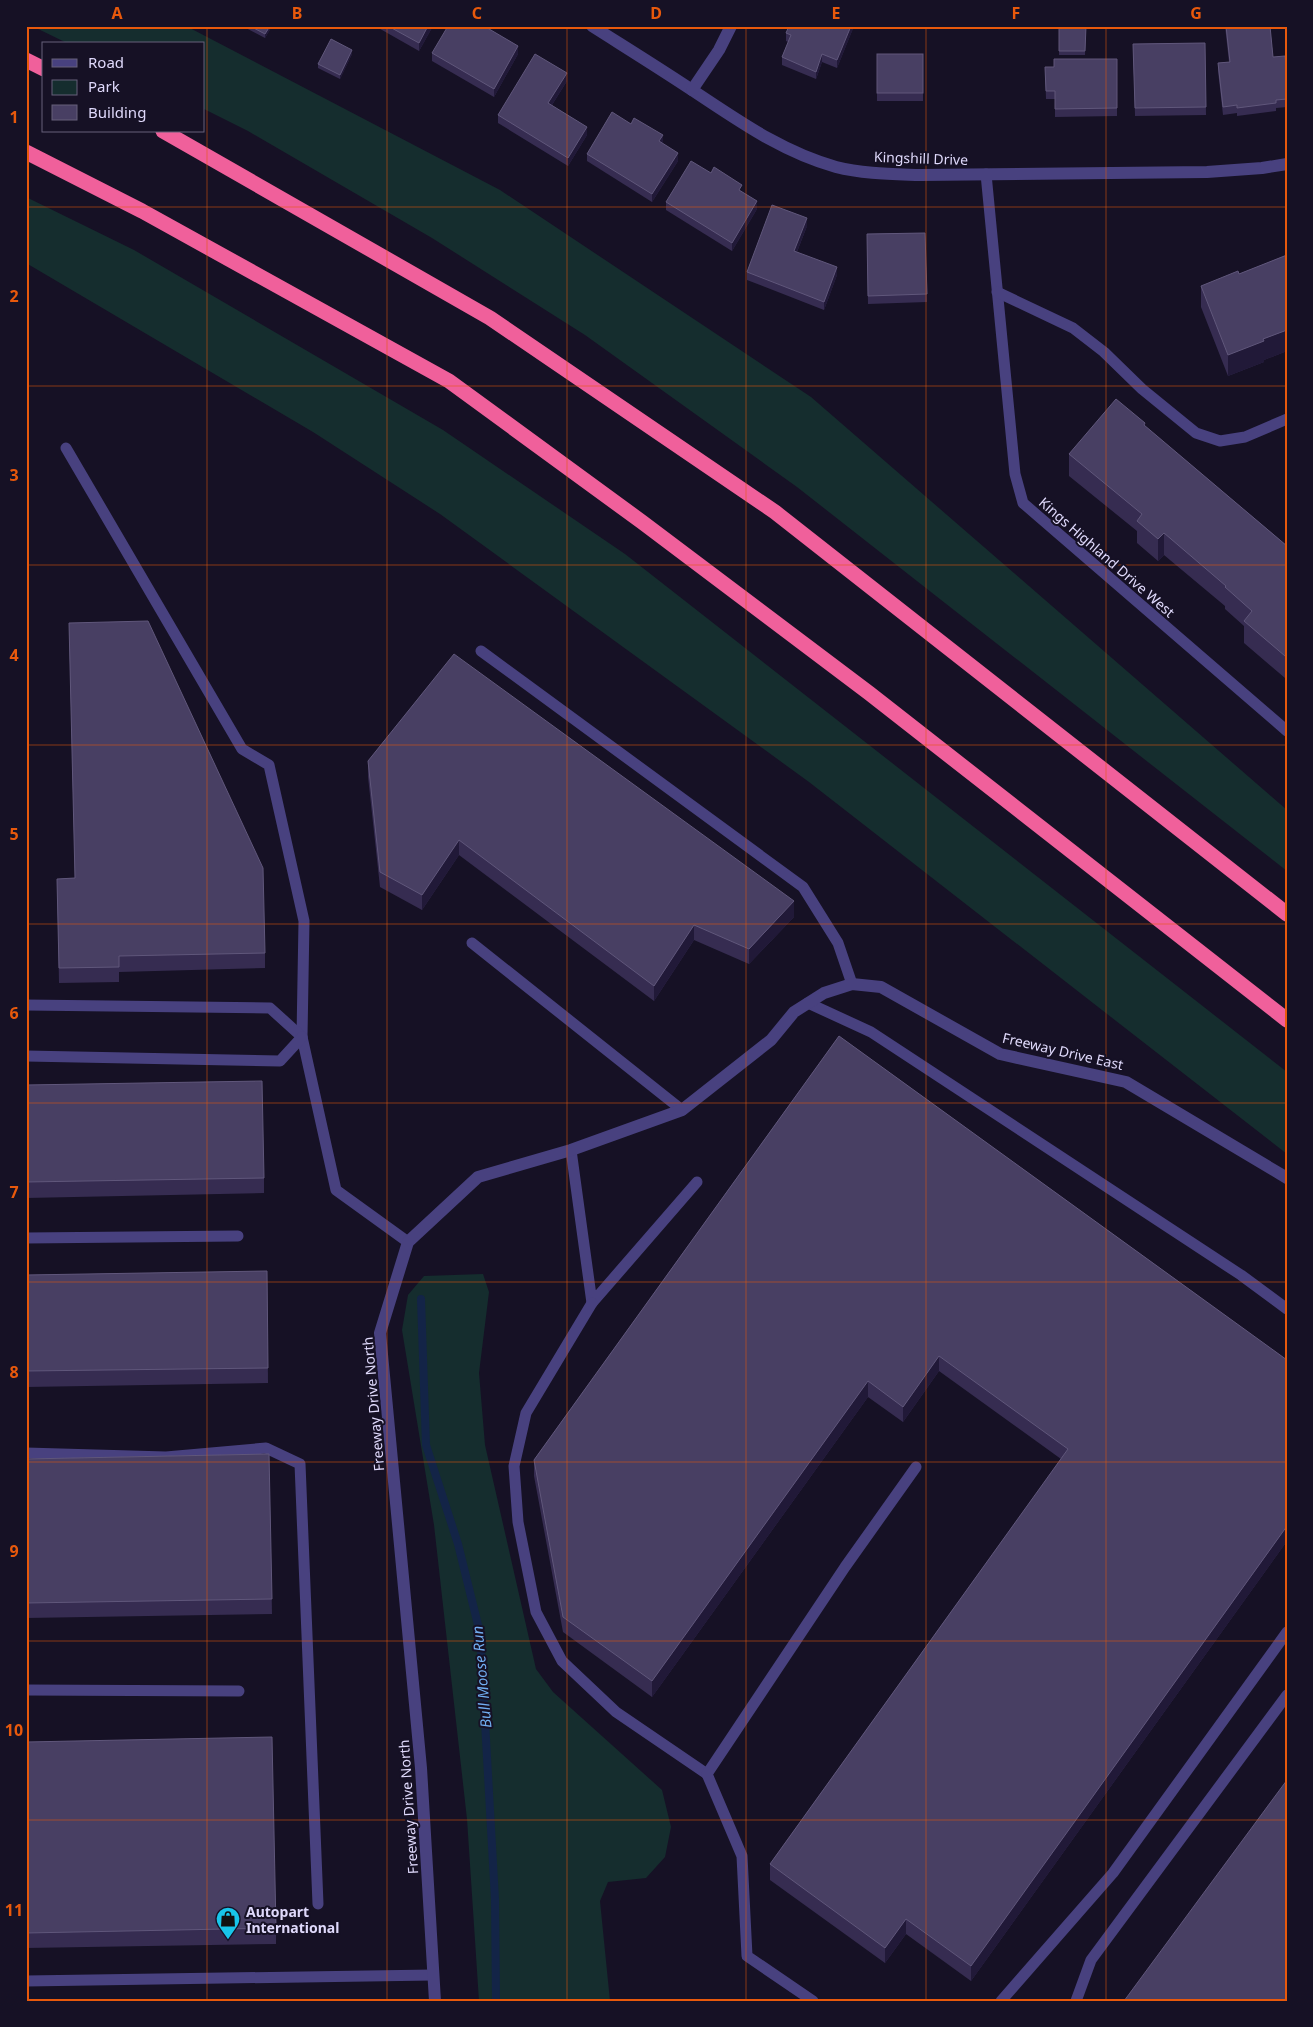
<svg xmlns="http://www.w3.org/2000/svg" width="1313" height="2027" font-family="'Noto Sans',sans-serif">
	<style>
		.green { fill: #152d2e }
		.lines { fill: none; stroke-linecap: round; stroke-linejoin: round }
		.stream { stroke: #132447; stroke-width: 8 }
		.lane { stroke: #48417f; stroke-width: 11 }
		.street { stroke: #48417f; stroke-width: 12 }
		.highway { stroke: #f0609b; stroke-width: 15 }
		.wall { fill: #362c51 }
		.shaded-wall { fill: #211938 }
		.building { fill: #483f63; stroke: #60577b }
		.grid { fill: none; stroke: #e8590c; stroke-width: 1; stroke-opacity: 0.55 }
		.labels { text-anchor: middle; dominant-baseline: central; stroke-width: 4; stroke-linejoin: round; paint-order: stroke }
		.street-label { font-size: 14px; fill: #dfd9fb; stroke: #161125 }
		.poi-label { font-size: 14px; font-weight: bold; fill: #dfd9fb; stroke: #161125; text-anchor: start }
		.water-label { font-size: 15px; font-style: italic; fill: #71adf1; stroke: #161125 }
		.neatline { fill: none; stroke: #e8590c; stroke-width: 2 }
		.grid-label { font-size: 16px; text-anchor: middle; font-weight: bold; fill: #e8590c }
	</style>
	<rect width="100%" height="100%" fill="#161125"/>
	<g class="green">
		<path d="M32,26H186L500,190L811,397L1287,810V871L797,487L585,335L432,238L248,131L204,109V44H69Z"/>
		<path d="M26,197L134,250L443,430L625,554L1287,1072V1154L809,782L440,514L313,432L26,263Z"/>
		<path d="M483,1274L489,1292L479,1373L485,1445L536,1669L553,1692L662,1790L671,1827L665,1857L646,1878L608,1882L600,1901L610,2001H479L467,1819L434,1525L402,1330L408,1295L424,1276Z"/>
	</g>
	<g class="lines">
		<path class="stream" d="M421,1299L426,1445L458,1544L480,1633L495,1899L496,2001"/>
		<g class="lane">
			<path d="M986,174L1015,474L1023,503L1287,731"/>
			<path d="M997,292L1073,328L1104,352L1142,389L1196,433L1220,441L1245,437L1287,419"/>
			<path d="M66,448L242,749L269,765L304,921L302,1037L336,1190L408,1242"/>
			<path d="M481,651L803,887L838,943L852,984"/>
			<path d="M472,943L682,1110"/>
			<path d="M808,1003L871,1032L1241,1275L1287,1309"/>
			<path d="M26,1005L270,1008L302,1037"/>
			<path d="M26,1056L280,1061L302,1037"/>
			<path d="M571,1150L592,1303L697,1182"/>
			<path d="M26,1238L238,1236"/>
			<path d="M592,1303L526,1413L514,1466L518,1522L536,1612L562,1661L616,1712L707,1774"/>
			<path d="M26,1453L166,1457L266,1448L300,1464L318,1904"/>
			<path d="M26,1690L239,1691"/>
			<path d="M26,1981L433,1975"/>
			<path d="M813,2001L747,1956L742,1856L707,1774L845,1567L916,1467"/>
			<path d="M1001,2001L1113,1873L1287,1632"/>
			<path d="M1076,2001L1091,1960L1287,1695"/>
		</g>
		<g class="street">
			<path d="M592,26C625,47 659,68 692,90C739,121 782,152 836,167C863,174 893,174 920,175L1207,172L1262,168L1287,164"/>
			<path d="M692,90L719,50L731,26"/>
			<path d="M435,2001L421,1768L380,1333L408,1242L478,1177L571,1150L682,1110L771,1040L794,1012L824,993L852,984L881,987L1000,1054L1126,1082L1287,1178"/>
		</g>
		<g class="highway">
			<path d="M26,60L44,69"/>
			<path d="M163,131L490,318L775,512L1287,914"/>
			<path d="M26,152L142,211L449,381L642,522L869,693L1287,1020"/>
		</g>
	</g>
	<g class="wall">
		<path d="M242,26H272L265,38Z"/>
		<path d="M375,26H433L419,51Z"/>
		<path d="M854,26L837,68L822,62L816,79L782,65V57L788,42L786,41V33Z"/>
		<path d="M1059,26H1086L1085,55H1059Z"/>
		<path d="M1225,26H1270L1273,57L1287,72V107L1276,108V111L1237,116V113L1223,115L1218,71V63L1229,62Z"/>
		<path d="M1205,43L1206,115L1135,116L1133,44Z"/>
		<path d="M432,53L518,54L494,97L432,61Z"/>
		<path d="M352,54L340,79L318,68V64Z"/>
		<rect x="877" y="54" width="46" height="47"/>
		<path d="M1117,59V116L1055,117V99H1046L1045,67H1054Z"/>
		<path d="M567,81L552,105L587,135L568,166L498,123V115Z"/>
		<path d="M663,144L678,161L652,202L587,161V154Z"/>
		<path d="M742,192L757,209L732,251L666,210V202Z"/>
		<path d="M807,226L797,252L837,275L824,310L747,280V272Z"/>
		<path d="M925,233L927,302L868,304L867,234Z"/>
		<path d="M1286,245H1287V351L1264,360V362L1228,376L1201,307V286L1239,274L1286,255Z"/>
		<path d="M1145,426L1287,546L1285,678L1244,643V626L1225,609V606L1164,555L1158,561L1137,543V531L1069,476V454Z"/>
		<path d="M69,623L265,953V968L119,972V982L59,983L57,879L75,878Z"/>
		<path d="M368,761L794,917L749,964L694,940L654,1001L459,855L422,910L380,887L368,777Z"/>
		<path d="M839,1036L1287,1360V1541L971,1981L906,1934L885,1963L770,1880V1864L1061,1459L939,1371L903,1422L868,1397L652,1697L563,1632L534,1476V1460Z"/>
		<path d="M26,1085L264,1178V1193L26,1198Z"/>
		<path d="M267,1271L268,1383L26,1387V1275Z"/>
		<path d="M269,1454L272,1614L26,1618V1459Z"/>
		<path d="M26,1742L276,1928V1944L26,1948Z"/>
	</g>
	<g class="shaded-wall">
		<path d="M270,26H272L265,38V34Z"/>
		<path d="M428,26H433L419,51V43Z"/>
		<path d="M851,26H854L837,68V60Z"/>
		<path d="M518,46V54L494,97V89Z"/>
		<path d="M352,50V54L340,79V75Z"/>
		<path d="M822,54V62L816,79V72Z"/>
		<path d="M567,73V81L548,111V103Z"/>
		<path d="M587,127V135L568,166V158Z"/>
		<path d="M663,135V143L659,141Z"/>
		<path d="M678,153V161L652,202V194Z"/>
		<path d="M757,201V209L732,251V243Z"/>
		<path d="M807,218V226L794,259V251Z"/>
		<path d="M837,267V275L824,310V302Z"/>
		<path d="M1287,330V351L1264,360V362L1228,376V355L1263,339Z"/>
		<path d="M1164,533V555L1158,561V539Z"/>
		<path d="M1287,654V675L1285,678V656Z"/>
		<path d="M459,840V855L422,910V895Z"/>
		<path d="M794,901V917L749,964V949Z"/>
		<path d="M694,925V940L654,1001V986Z"/>
		<path d="M939,1356V1371L903,1422V1407Z"/>
		<path d="M868,1381V1397L652,1697V1681Z"/>
		<path d="M1287,1526V1541L971,1981V1966Z"/>
		<path d="M906,1919V1934L885,1963V1948Z"/>
	</g>
	<g class="building">
		<path d="M250,26H270L265,34Z"/>
		<path d="M388,26H428L419,43Z"/>
		<path d="M448,26H484L518,46L494,89L432,53Z"/>
		<path d="M789,26H851L837,60L822,54L816,72L782,57L791,35L786,33Z"/>
		<path d="M1059,26H1086L1085,51H1059Z"/>
		<path d="M1226,26H1270L1273,57L1285,56L1287,72V99L1276,100V103L1237,108V105L1223,107L1218,63L1230,62Z"/>
		<path d="M331,39L352,50L340,75L318,64Z"/>
		<path d="M1205,43L1206,107L1135,108L1133,44Z"/>
		<path d="M535,54L567,73L548,103L587,127L568,158L498,115Z"/>
		<rect x="877" y="54" width="46" height="39"/>
		<path d="M1054,59H1117V108L1055,109V91H1046L1045,67H1054Z"/>
		<path d="M612,112L631,124L634,118L663,135L659,141L678,153L652,194L587,154Z"/>
		<path d="M691,161L711,173L714,167L742,185L739,190L757,201L732,243L666,202Z"/>
		<path d="M772,205L807,218L794,251L837,267L824,302L747,272Z"/>
		<path d="M925,233L927,294L868,296L867,234Z"/>
		<path d="M1287,255V330L1263,339L1264,341L1228,355L1201,286L1238,271L1239,274Z"/>
		<path d="M1116,399L1145,423L1144,425L1287,546V654L1285,656L1244,621L1252,611L1225,587L1226,586L1164,533L1158,539L1137,521L1142,514L1069,454Z"/>
		<path d="M148,621L263,868L265,953L119,956V967L59,968L57,879L75,878L69,623Z"/>
		<path d="M454,654L794,901L749,949L694,925L654,986L459,840L422,895L380,872L368,761Z"/>
		<path d="M839,1036L1287,1360V1526L971,1966L906,1919L885,1948L770,1864L1068,1449L939,1356L903,1407L868,1381L652,1681L563,1617L534,1460Z"/>
		<path d="M262,1081L264,1178L26,1182V1085Z"/>
		<path d="M267,1271L268,1368L26,1371V1275Z"/>
		<path d="M269,1454L272,1599L26,1603V1459Z"/>
		<path d="M272,1737L276,1928L26,1933V1742Z"/>
		<path d="M1287,1780V2001H1124Z"/>
	</g>
	<path class="grid" d="M207,26V2001M387,26V2001M567,26V2001M746,26V2001M926,26V2001M1106,26V2001M26,207H1287M26,386H1287M26,565H1287M26,745H1287M26,924H1287M26,1103H1287M26,1282H1287M26,1462H1287M26,1641H1287M26,1820H1287"/>
	<defs>
		<symbol id="shop-pin" viewBox="-11 -11 22 30"><path d="M0 17L-7.5 6A9.5 9.5 0 1 1 7.5 6Z" fill="#18c5e9" stroke="#161125"/><path d="M-5-2.5h2.3a2.7 3.5 0 0 1 5.4 0H5L5.5 6h-11ZM-1.5-2.5h3a1.5 2.3 0 0 0-3 0Z" fill="#111"/></symbol>
	</defs>
	<g fill-rule="evenodd">
		<use href="#shop-pin" x="214" y="1905" width="28" height="38"/>
	</g>
	<g class="labels">
		<g class="street-label">
			<text transform="translate(921 158) rotate(2)">Kingshill Drive</text>
			<text transform="translate(1107 557) rotate(41)">Kings Highland Drive West</text>
			<text transform="translate(1063 1051) rotate(13)">Freeway Drive East</text>
			<text transform="translate(373 1404) rotate(-95)">Freeway Drive North</text>
			<text transform="translate(408 1807) rotate(-94)">Freeway Drive North</text>
		</g>
		<g class="poi-label">
			<text x="246" y="1911">Autopart<tspan x="246" dy="16">International</tspan></text>
		</g>
		<g class="water-label">
			<text transform="translate(481 1677) rotate(-95)">Bull Moose Run</text>
		</g>
	</g>
	<rect width="1313" height="2027" fill="none" stroke="#161125" stroke-width="55"/>
	<rect x="42" y="42" width="162" height="90" fill="#161125" stroke="#66617b"/>
	<rect x="52" y="59" width="25" height="8" fill="#48417f" stroke="#66617b"/>
	<text x="88" y="68" font-size="15" fill="#dfd9fb">Road</text>
	<rect x="52" y="80" width="25" height="15" fill="#152d2e" stroke="#66617b"/>
	<text x="88" y="92" font-size="15" fill="#dfd9fb">Park</text>
	<rect x="52" y="105" width="25" height="15" fill="#483f63" stroke="#66617b"/>
	<text x="88" y="118" font-size="15" fill="#dfd9fb">Building</text>
	<rect x="28" y="28" width="1258" height="1972" class="neatline"/>
	<g class="grid-label">
		<text x="117" y="19">A</text>
		<text x="297" y="19">B</text>
		<text x="477" y="19">C</text>
		<text x="656" y="19">D</text>
		<text x="836" y="19">E</text>
		<text x="1016" y="19">F</text>
		<text x="1196" y="19">G</text>
		<text x="14" y="123">1</text>
		<text x="14" y="302">2</text>
		<text x="14" y="481">3</text>
		<text x="14" y="661">4</text>
		<text x="14" y="840">5</text>
		<text x="14" y="1019">6</text>
		<text x="14" y="1198">7</text>
		<text x="14" y="1378">8</text>
		<text x="14" y="1557">9</text>
		<text x="14" y="1736">10</text>
		<text x="14" y="1916">11</text>
	</g>
</svg>
